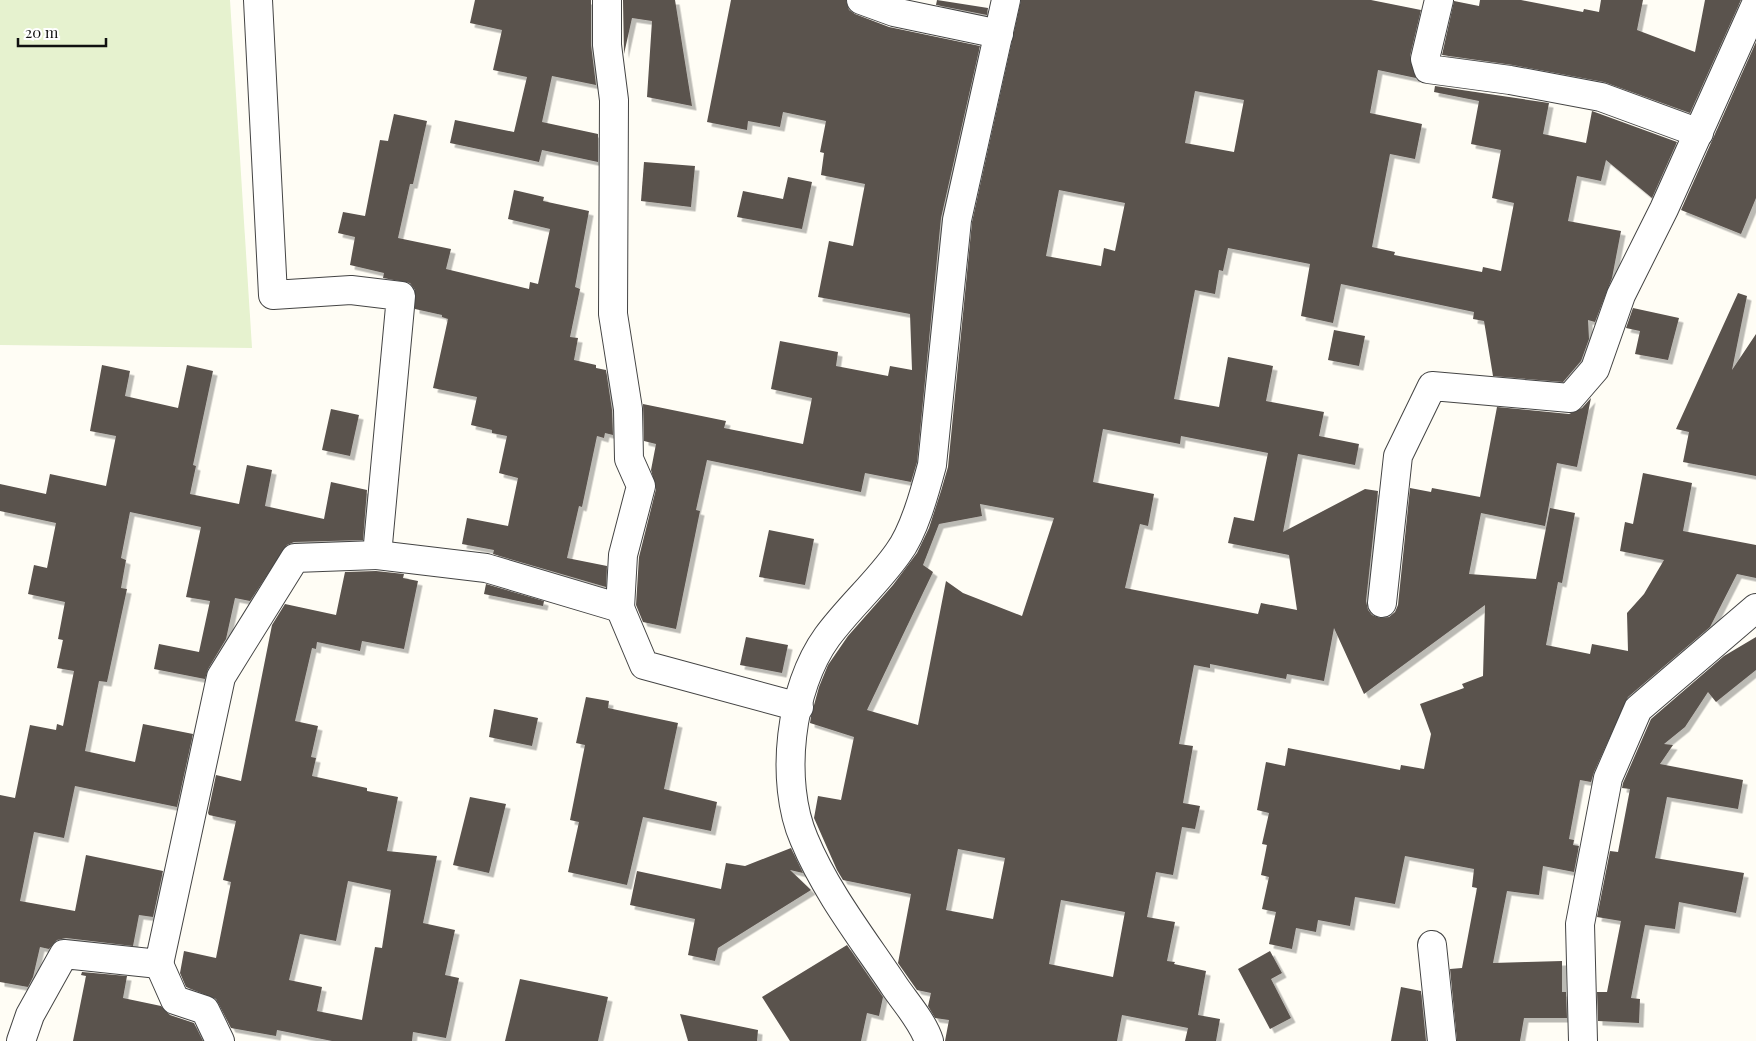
<svg xmlns="http://www.w3.org/2000/svg" width="1756" height="1041" font-family="'Playfair Display',serif">
	<style>
		.pitch { fill: #e6f2cf }
		.building { fill: #5a524d; fill-rule: evenodd; filter: url(#shadow) }
		.lines { fill: none; stroke-linecap: round; stroke-linejoin: round }
		.minor-casing { stroke: #444; stroke-width: 30 }
		.minor { stroke: #fff; stroke-width: 28 }
	</style>
	<defs>
		<filter id="shadow"><feDropShadow dx="4.5" dy="4.5" stdDeviation="0" flood-color="#0004"/></filter>
	</defs>
	<rect width="100%" height="100%" fill="#fffdf5"/>
	<path class="pitch" d="M0,0H230L252,348L0,345Z"/>
	<g class="building">
		<path d="M475,0H591V45L596,85L552,76L542,122L598,134V162L542,150L539,162L450,143L455,120L514,132L527,77L493,70L502,30L470,23Z"/>
		<path d="M623,0H675L692,106L647,97L652,21L632,18L624,54Z"/>
		<path d="M731,0H846L849,10L855,14L889,27L980,46L941,218L917,462L911,482L865,473L861,492L707,460L696,510L700,511L676,629L643,622L636,605L639,557L656,489L651,470L656,444L644,441L643,404L726,421L724,428L803,444L812,398L771,389L780,341L838,352L836,366L888,376L890,366L912,370L910,314L818,297L829,241L853,246L865,184L821,175L824,153L820,152L826,121L783,112L780,127L748,121L747,130L707,122Z"/>
		<path d="M937,0L988,8L987,15L936,5Z"/>
		<path d="M1021,0H1371L1421,10L1410,56L1416,78L1378,70L1370,113L1422,124L1415,159L1390,154L1372,247L1395,252L1394,255L1482,272L1483,267L1501,271L1514,203L1492,198L1501,150L1471,144L1479,101L1434,92L1435,86L1549,103L1543,134L1586,143L1592,111L1677,142L1652,198L1606,160L1601,181L1577,176L1568,221L1621,231L1612,278L1595,322L1588,320L1589,339L1581,361L1563,382L1493,376L1484,321L1473,319L1474,312L1341,284L1333,323L1301,316L1310,264L1228,248L1223,271L1219,270L1215,294L1195,290L1174,399L1219,407L1228,357L1273,366L1266,401L1324,412L1319,436L1359,444L1355,465L1298,454L1283,532L1365,489L1378,491L1366,601L1368,610L1372,615L1380,618L1389,617L1395,612L1398,605L1410,488L1431,492L1432,488L1480,497L1497,407L1569,414L1582,408L1591,398L1577,467L1557,463L1545,526L1481,513L1469,574L1536,579L1550,508L1575,513L1562,583L1558,582L1546,645L1590,654L1592,644L1628,651L1627,613L1644,594L1664,560L1620,551L1625,522L1633,524L1643,473L1692,483L1683,531L1756,545V578L1737,574L1710,627L1628,697L1594,772L1591,782L1580,780L1569,839L1574,840L1573,845L1579,846L1574,872L1543,866L1539,895L1507,891L1493,963L1562,961V992H1566L1567,1018H1524L1520,1041H1457L1450,969L1462,968L1477,888L1472,887L1474,869L1405,856L1395,904L1355,897L1350,926L1318,920L1316,932L1296,928L1292,949L1269,944L1276,912L1262,909L1269,877L1261,875L1267,845L1262,844L1269,813L1257,810L1266,762L1285,766L1288,748L1400,770L1401,765L1424,769L1431,734L1420,704L1464,688L1462,684L1483,676L1485,605L1364,694L1334,628L1324,681L1287,674L1286,679L1210,664V668L1194,665L1179,744L1193,746L1183,803L1200,806L1195,829L1182,827L1173,875L1156,872L1147,917L1175,922L1167,961L1175,962L1174,964L1206,971L1198,1015L1220,1019L1216,1041H1185L1188,1028L1122,1015L1117,1041H945L949,1020L935,1018L928,1006L931,993L917,990L898,963L911,894L843,880L837,870L814,818L818,796L841,800L854,737L810,723L811,716L819,687L828,665L848,636L893,585L917,553L929,528L941,491L948,467L972,222ZM1195,91L1244,100L1234,152L1185,143ZM1059,190L1125,203L1115,251L1104,248L1101,266L1046,256ZM1103,429L1180,444L1181,436L1268,453L1254,521L1234,517L1228,543L1289,555L1297,610L1261,603L1258,614L1125,588L1140,524L1148,526L1154,494L1093,482ZM980,504L1054,518L1022,616L963,593L946,581L918,725L867,710L933,572L923,565L939,524L982,516ZM958,849L1005,858L993,919L946,910ZM1061,900L1125,912L1113,977L1049,964Z"/>
		<path d="M1480,0H1521L1583,12L1584,9L1599,12L1601,0H1643L1637,30L1695,52L1705,0H1741L1690,113L1604,82L1513,65L1442,55L1454,1L1479,6Z"/>
		<path d="M1756,42V198L1741,234L1681,210Z"/>
		<path d="M394,114L427,121L413,184H410L398,238L451,249L446,269L529,289L530,282L538,284L550,229L508,219L514,190L544,197L543,201L589,211L575,287L580,289L570,337L578,338L574,360L596,365V368L606,370L612,410L613,435L605,433L604,438L597,436L582,507L579,506L567,558L607,566L606,587L493,554L494,550L462,544L467,518L508,526L518,478L499,473L507,436L492,433V430L471,425L477,397L433,388L448,319L442,317V315L415,309V290L410,283L383,278L384,273L350,265L355,237L338,233L343,212L365,216L380,140L388,141Z"/>
		<path d="M644,162L695,166L691,207L641,201Z"/>
		<path d="M788,177L812,182L802,229L737,217L743,191L783,199Z"/>
		<path d="M1738,293L1747,296L1732,370L1756,334V476L1683,462L1689,432L1676,429Z"/>
		<path d="M1633,308L1679,318L1668,360L1635,354L1640,331L1626,328Z"/>
		<path d="M1334,330L1365,336L1359,366L1328,360Z"/>
		<path d="M102,365L130,371L125,396L178,408L187,365L213,371L193,465L196,466L190,494L239,504L247,465L272,470L265,506L324,519L331,482L367,490L363,540L294,542L287,545L250,601L235,598L226,639L208,669L205,679L154,669L159,644L199,652L210,601L186,597L201,527L130,512L121,558L126,560L121,588L127,589L107,682L99,681L85,751L135,762L143,724L193,734L177,807L75,786L64,838L34,832L20,901L75,911L86,855L163,871L153,917L139,915L133,946L66,938L57,940L49,949L40,947L33,977L28,987L0,982V795L15,798L30,725L56,730L57,724L63,726L74,671L57,668L63,640L58,639L65,602L28,594L34,565L47,568L56,523L0,511V484L46,494L50,474L106,486L116,436L90,431Z"/>
		<path d="M331,409L359,415L350,456L322,450Z"/>
		<path d="M769,530L814,539L805,585L759,577Z"/>
		<path d="M376,571L404,574L403,578L418,581L404,649L362,641L360,651L317,642L316,649L312,648L295,721L318,726L311,757L316,758L312,776L367,788V791L398,797L387,851L437,856L423,923L455,930L445,975L459,978L446,1038L413,1032L412,1041H332L277,1030L276,1036L231,1028L216,999L186,987L180,973L184,951L216,958L231,882L223,880L236,821L209,815L208,813L216,775L241,781L272,625L285,604L336,615L345,572ZM348,881L391,890L382,948L375,947L362,1020L317,1011L322,987L289,980L300,934L336,941Z"/>
		<path d="M486,584L544,601L543,606L484,594Z"/>
		<path d="M746,637L788,645L782,673L740,665Z"/>
		<path d="M1756,637V670L1716,702L1708,692L1685,727L1664,744L1673,745L1660,764L1743,780L1738,809L1667,797L1655,858L1744,873L1736,913L1679,902L1675,929L1645,925L1631,998L1640,999L1639,1023L1598,1021L1597,992H1607L1621,921L1597,917L1610,851L1618,852L1630,789L1622,788L1623,783L1651,719L1724,656Z"/>
		<path d="M586,697L609,701L608,708L678,723L664,789L717,802L711,831L643,817L627,885L568,872L579,822L570,820L585,745L576,743Z"/>
		<path d="M494,709L538,718L532,746L489,737Z"/>
		<path d="M470,797L506,804L489,873L453,865Z"/>
		<path d="M791,848L803,873L790,870L811,890L718,948L715,961L688,955L695,919L630,905L637,871L721,889L726,863L745,866Z"/>
		<path d="M847,945L883,997L879,1016L867,1013L861,1041H790L762,997Z"/>
		<path d="M1270,951L1282,973L1271,979L1291,1018L1270,1029L1238,969Z"/>
		<path d="M82,972L127,976L123,998L161,1006L170,1015L194,1023L203,1041H73L86,976L81,975Z"/>
		<path d="M520,979L608,997L598,1041H505Z"/>
		<path d="M1401,987L1421,991L1426,1041H1391Z"/>
		<path d="M680,1014L758,1030L757,1041H688Z"/>
	</g>
	<g class="lines">
		<defs>
			<g id="minor">
				<path d="M861,0L894,12L999,34"/>
				<path d="M1439,0L1425,59L1428,69L1510,80L1601,97L1699,133"/>
				<path d="M377,555L486,568L620,608L623,555L641,486L629,459L628,409L613,314L614,100L607,45V0"/>
				<path d="M1382,603L1398,456L1432,386L1570,398L1595,369L1621,295L1664,209L1756,4"/>
				<path d="M620,608L644,665L799,707"/>
				<path d="M1432,945L1442,1041"/>
				<path d="M159,964L175,1000L205,1010L220,1041"/>
				<path d="M21,1041L30,1015L64,954L159,964L221,677L295,558L377,555L401,296L351,290L273,295L258,0"/>
				<path d="M929,1041C923,1022 906,1003 895,987C863,939 826,892 804,839C779,781 790,688 827,637C849,607 877,583 898,553C914,532 925,491 932,465L957,220L1006,0"/>
				<path d="M1583,1041L1580,924L1608,778L1638,709L1756,608"/>
			</g>
		</defs>
		<use href="#minor" class="minor-casing"/>
		<use href="#minor" class="minor"/>
	</g>
	<path d="M18 38v8h88v-8" fill="none" stroke="#111111" stroke-width="2.5"/>
	<text x="25" y="38" font-size="15" fill="#111111" stroke="#ffffff" stroke-width="4" paint-order="stroke">20 m</text>
</svg>
